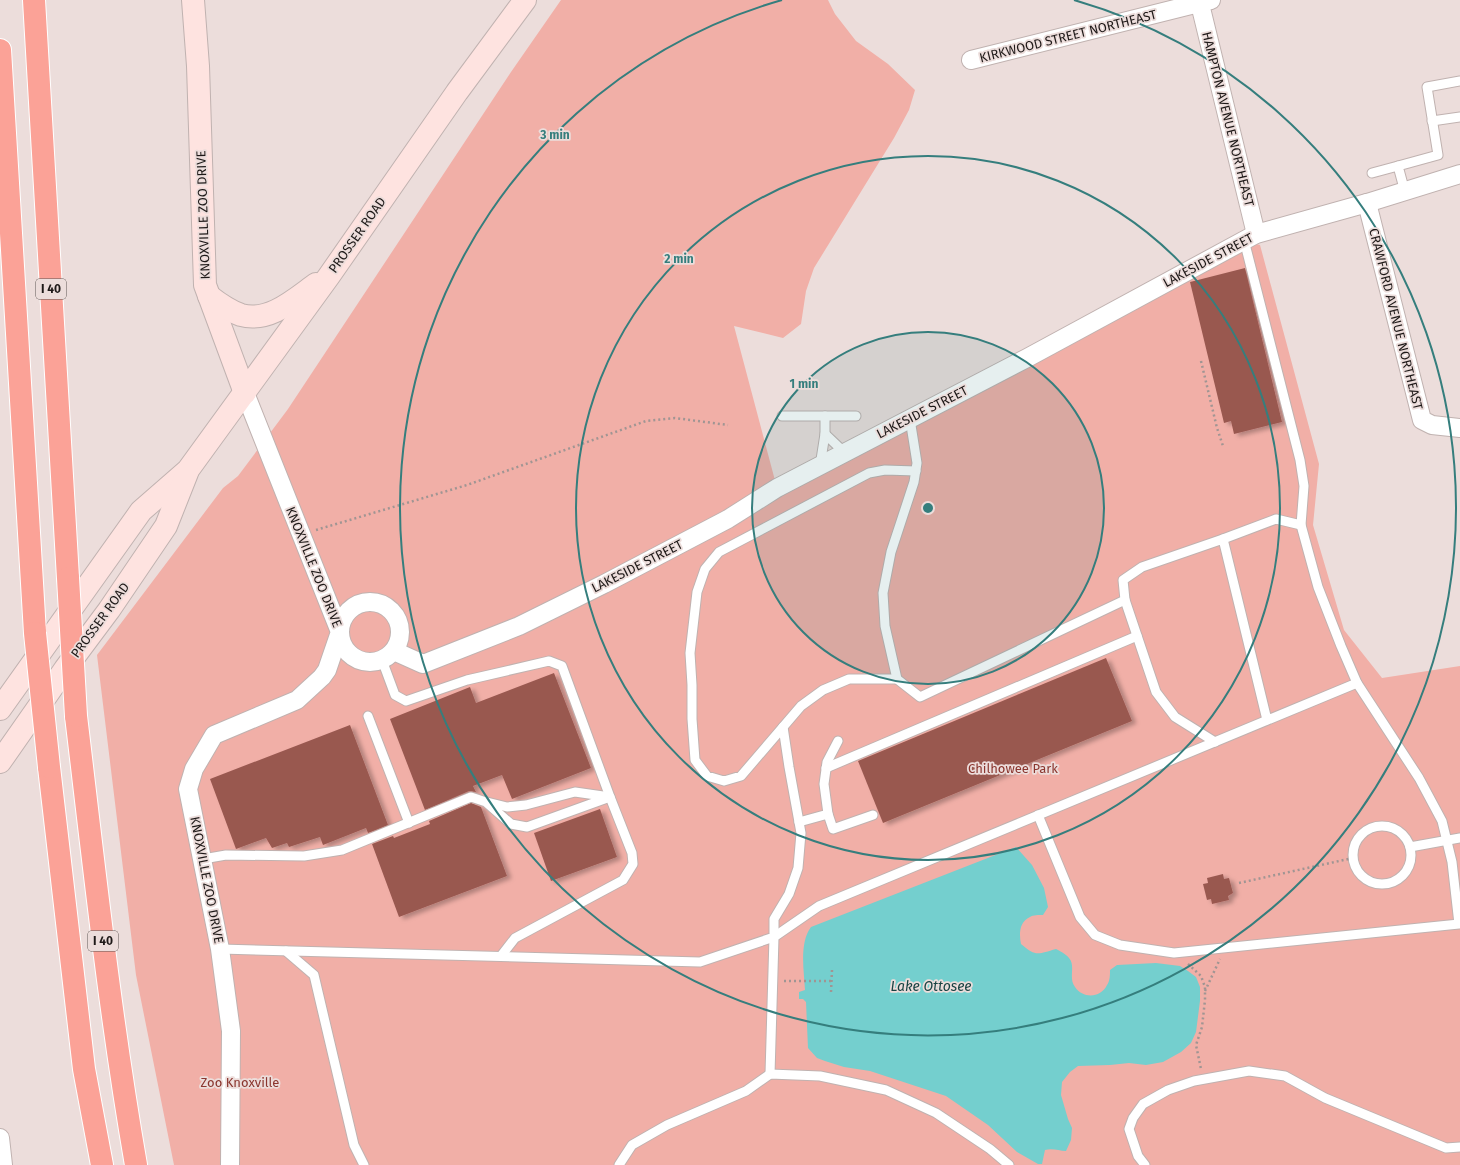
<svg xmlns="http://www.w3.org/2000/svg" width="1460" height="1165" font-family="'Fira Sans',sans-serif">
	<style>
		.green { fill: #f1afa7 }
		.water { fill: #74cfce }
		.building { fill: #995850; filter: url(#shadow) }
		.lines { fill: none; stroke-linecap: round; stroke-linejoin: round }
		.lane-casing { stroke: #c0b2b0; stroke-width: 11 }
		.street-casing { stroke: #c0b2b0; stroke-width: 20 }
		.secondary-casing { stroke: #c0b2b0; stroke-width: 24 }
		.highway-casing { stroke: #fff; stroke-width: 24 }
		.path { stroke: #a09593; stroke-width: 2.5; stroke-dasharray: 2 3; stroke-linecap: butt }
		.lane { stroke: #fff; stroke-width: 9 }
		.street { stroke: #fff; stroke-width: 18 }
		.secondary { stroke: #fee3e0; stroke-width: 22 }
		.highway { stroke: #fba297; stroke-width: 22 }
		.highway-bridge-casing { stroke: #fff; stroke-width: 24; stroke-linecap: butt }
		.highway-bridge { stroke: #fba297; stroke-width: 22 }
		.ring { fill: none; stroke: #357e7d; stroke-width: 2 }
		.labels { text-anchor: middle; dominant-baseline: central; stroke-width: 3.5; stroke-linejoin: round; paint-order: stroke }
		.shield { fill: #ecdddb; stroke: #5c5452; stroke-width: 1 }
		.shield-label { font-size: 12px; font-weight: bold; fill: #1e1918 }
		.street-label { font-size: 13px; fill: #1e1918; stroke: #ecdddb }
		.park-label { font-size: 13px; fill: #8b362f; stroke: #ecdddb }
		.water-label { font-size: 14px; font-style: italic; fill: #184343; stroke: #ecdddb }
		.centre { fill: #357e7d; stroke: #ecdddb; stroke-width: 2 }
		.ring-label { font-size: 12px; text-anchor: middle; font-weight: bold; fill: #357e7d; stroke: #ecdddb; stroke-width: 3.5; stroke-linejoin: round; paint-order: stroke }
	</style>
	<defs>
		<filter id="shadow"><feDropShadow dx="4.5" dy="2.5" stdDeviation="2" flood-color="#0004"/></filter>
	</defs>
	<rect width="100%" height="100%" fill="#ecdddb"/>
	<path class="green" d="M561,0H828L835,14L856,41L888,64L915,90L909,110L894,138L814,268L806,291L801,324L783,338L734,326L777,488L1244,240L1260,245L1319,464L1313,525L1344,630L1382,678L1460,666V1165H174L136,975L97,655L223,488L238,476L288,409L511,72Z"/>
	<path class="water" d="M1016,847L1032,865L1044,888L1048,907L1043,915C1039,915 1033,915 1030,917C1019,922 1019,934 1021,944C1036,957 1038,954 1056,949C1060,951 1066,954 1069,958C1076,966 1068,978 1075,987C1083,999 1101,998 1107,985C1110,981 1110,975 1110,970L1117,965L1156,963L1180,966L1188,971L1196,977L1200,987V1001L1196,1032L1191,1043L1181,1052L1163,1062L1146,1065L1129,1063L1110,1065L1078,1066L1070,1072L1062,1082L1061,1095L1068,1119L1072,1128L1071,1140L1066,1151C1059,1151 1053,1148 1045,1150L1042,1164H1038L1017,1152L988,1125L946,1096L870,1071L844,1067L825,1061L817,1058L808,1048L806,1002L803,999H799V992L805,990C804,971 799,943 811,927Z"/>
	<g class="building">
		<path d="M1245,268L1282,422L1234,434L1231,421L1224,423L1190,282Z"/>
		<path d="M1106,658L1132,721L883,823L858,761Z"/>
		<path d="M554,673L591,768L512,799L502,775L473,786L476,792L469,791L425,810L390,719L470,687L476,703Z"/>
		<path d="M350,725L388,825L368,833L366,828L323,845L320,837L289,847L287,843L272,848L266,838L236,849L210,779Z"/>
		<path d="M471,803L481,807L507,876L399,917L372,844L393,836L394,838L430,824L429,821Z"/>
		<path d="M600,809L617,857L551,881L534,833Z"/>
		<path d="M1223,874L1224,879L1229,878L1233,893L1228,896L1229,900L1212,904L1211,899L1207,900L1203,884L1208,883L1207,878Z"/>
	</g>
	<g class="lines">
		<defs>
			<g id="lane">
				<path d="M1432,121L1460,117"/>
				<path d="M1372,173L1398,166"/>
				<path d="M1405,192L1398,166L1438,155L1427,87L1460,81"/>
				<path d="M782,416H825V434L820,466"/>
				<path d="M825,416H856"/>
				<path d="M910,419L917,463L914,482L891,552L883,593L885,626L897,679L920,697L1125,600L1156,692L1175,717L1215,742"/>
				<path d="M825,434L845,453"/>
				<path d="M1223,539L1276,519L1301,525"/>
				<path d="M1125,600L1123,580L1142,567L1223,539L1267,720"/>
				<path d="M897,679H849L823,690L801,706L741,776L724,781L707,776L695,760L692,719V685L690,653L697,592L705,569L719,552L869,473L885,470L916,471"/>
				<path d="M368,716L409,823"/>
				<path d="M826,768L1137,636"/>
				<path d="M487,802L507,807L526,805L575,792L610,797L632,853L633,864L623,880L515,938L501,956"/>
				<path d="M828,814L833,829L873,815"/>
				<path d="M1038,815L1080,917L1095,935L1120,945L1174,953L1459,924L1452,862L1442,821L1419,778L1357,683"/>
				<path d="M799,822L828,814L824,784L827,762L838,741"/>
				<circle cx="1382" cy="855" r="29"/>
				<path d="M1410,847L1460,838"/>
				<path d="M203,859L226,855L304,856L342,850L471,797L486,802L511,824L527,827L610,797L562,666L549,661L467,680L406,701L395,695L382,660"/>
				<path d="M220,949L700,962L774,937V919L789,894L798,868L801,833L789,767L783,727"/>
				<path d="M286,951L314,975L354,1145L364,1165"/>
				<path d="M770,1074L774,937L819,906L1357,683L1341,646L1318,587L1301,525L1304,486L1300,460L1244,240"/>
				<path d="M619,1165L632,1145L667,1125L746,1091L770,1074L820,1076L886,1090L936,1113L990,1149L1009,1165"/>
				<path d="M1145,1165L1138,1156L1129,1129L1133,1118L1143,1104L1168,1090L1194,1081L1249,1071L1285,1076L1325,1098L1446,1148L1460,1147"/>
			</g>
			<g id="street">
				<path d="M1199,0L1256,234"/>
				<path d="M971,60L1211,0"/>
				<path d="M1367,203L1422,420L1432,425L1460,428"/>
				<circle cx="370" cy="632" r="30"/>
				<path d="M394,651L423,664L519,626L604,584L728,519L777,488L1027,358L1256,234L1367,203L1460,174"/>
				<path d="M0,1138L3,1165"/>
				<path d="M230,1165L231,1031L220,949L188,789L194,769L214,735L297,700L322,677L327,670L340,632L245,393"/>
			</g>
			<g id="secondary">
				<path d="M193,0L198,66L205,285L245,393"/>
				<path d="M209,296C218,303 229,311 241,315C269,323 295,299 316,284"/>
				<path d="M0,709L141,511L188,470L329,276L457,92L525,0"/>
				<path d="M0,762L65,669L109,610L166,526L187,473"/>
			</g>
			<g id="highway">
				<path d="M34,0L68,578"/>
				<path d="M0,50L35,633"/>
				<path d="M76,716C94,866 110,1016 136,1165"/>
				<path d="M49,767L84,1069L102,1165"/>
			</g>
		</defs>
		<use href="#lane" class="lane-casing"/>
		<use href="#street" class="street-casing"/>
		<use href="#secondary" class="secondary-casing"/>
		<use href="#highway" class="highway-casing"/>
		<g class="path">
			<path d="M1201,361L1217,428L1223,446"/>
			<path d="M316,530L467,485L646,421L675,418L728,425"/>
			<path d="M1239,883L1353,858"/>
			<path d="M1188,964L1201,976L1205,987V1000L1202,1027L1196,1045L1201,1069"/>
			<path d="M784,981H832"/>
			<path d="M1205,991L1220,959"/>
			<path d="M831,992L832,970"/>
		</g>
		<use href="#lane" class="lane"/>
		<use href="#street" class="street"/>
		<use href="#secondary" class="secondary"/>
		<use href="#highway" class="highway"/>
		<defs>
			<g id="highway-bridge">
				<path d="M68,578L76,716"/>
				<path d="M35,633L49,767"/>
			</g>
		</defs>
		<use href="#highway-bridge" class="highway-bridge-casing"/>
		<use href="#highway-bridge" class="highway-bridge"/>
	</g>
	<circle cx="928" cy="508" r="176" fill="#357e7d" fill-opacity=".12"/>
	<g class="ring">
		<circle cx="928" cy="508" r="176"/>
		<circle cx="928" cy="508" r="352"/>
		<path d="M1074 0A528 528 0 1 1 782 0"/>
	</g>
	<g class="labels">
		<g class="shield">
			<rect x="36" y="279" width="30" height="20" rx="3"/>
			<rect x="88" y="931" width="30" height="20" rx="3"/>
		</g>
		<g class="shield-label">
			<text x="51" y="289">I 40</text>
			<text x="103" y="941">I 40</text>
		</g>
		<g class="street-label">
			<text transform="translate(1068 36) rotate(-14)">KIRKWOOD STREET NORTHEAST</text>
			<text transform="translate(1228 119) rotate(76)">HAMPTON AVENUE NORTHEAST</text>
			<text transform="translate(203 215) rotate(-92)">KNOXVILLE ZOO DRIVE</text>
			<text transform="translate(357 235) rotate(-55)">PROSSER ROAD</text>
			<text transform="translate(1208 260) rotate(-28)">LAKESIDE STREET</text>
			<text transform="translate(1396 319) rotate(76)">CRAWFORD AVENUE NORTHEAST</text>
			<text transform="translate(922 412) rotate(-27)">LAKESIDE STREET</text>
			<text transform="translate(637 566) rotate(-27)">LAKESIDE STREET</text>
			<text transform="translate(314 567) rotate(68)">KNOXVILLE ZOO DRIVE</text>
			<text transform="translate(100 620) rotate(-54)">PROSSER ROAD</text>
			<text transform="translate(207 880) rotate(79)">KNOXVILLE ZOO DRIVE</text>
		</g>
		<g class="park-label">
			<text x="1013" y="768">Chilhowee Park</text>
			<text x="240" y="1082">Zoo Knoxville</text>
		</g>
		<g class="water-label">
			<text x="931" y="986">Lake Ottosee</text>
		</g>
	</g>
	<circle cx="928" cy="508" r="6" class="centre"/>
	<g class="ring-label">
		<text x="555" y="139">3 min</text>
		<text x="679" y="263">2 min</text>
		<text x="804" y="388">1 min</text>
	</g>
</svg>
